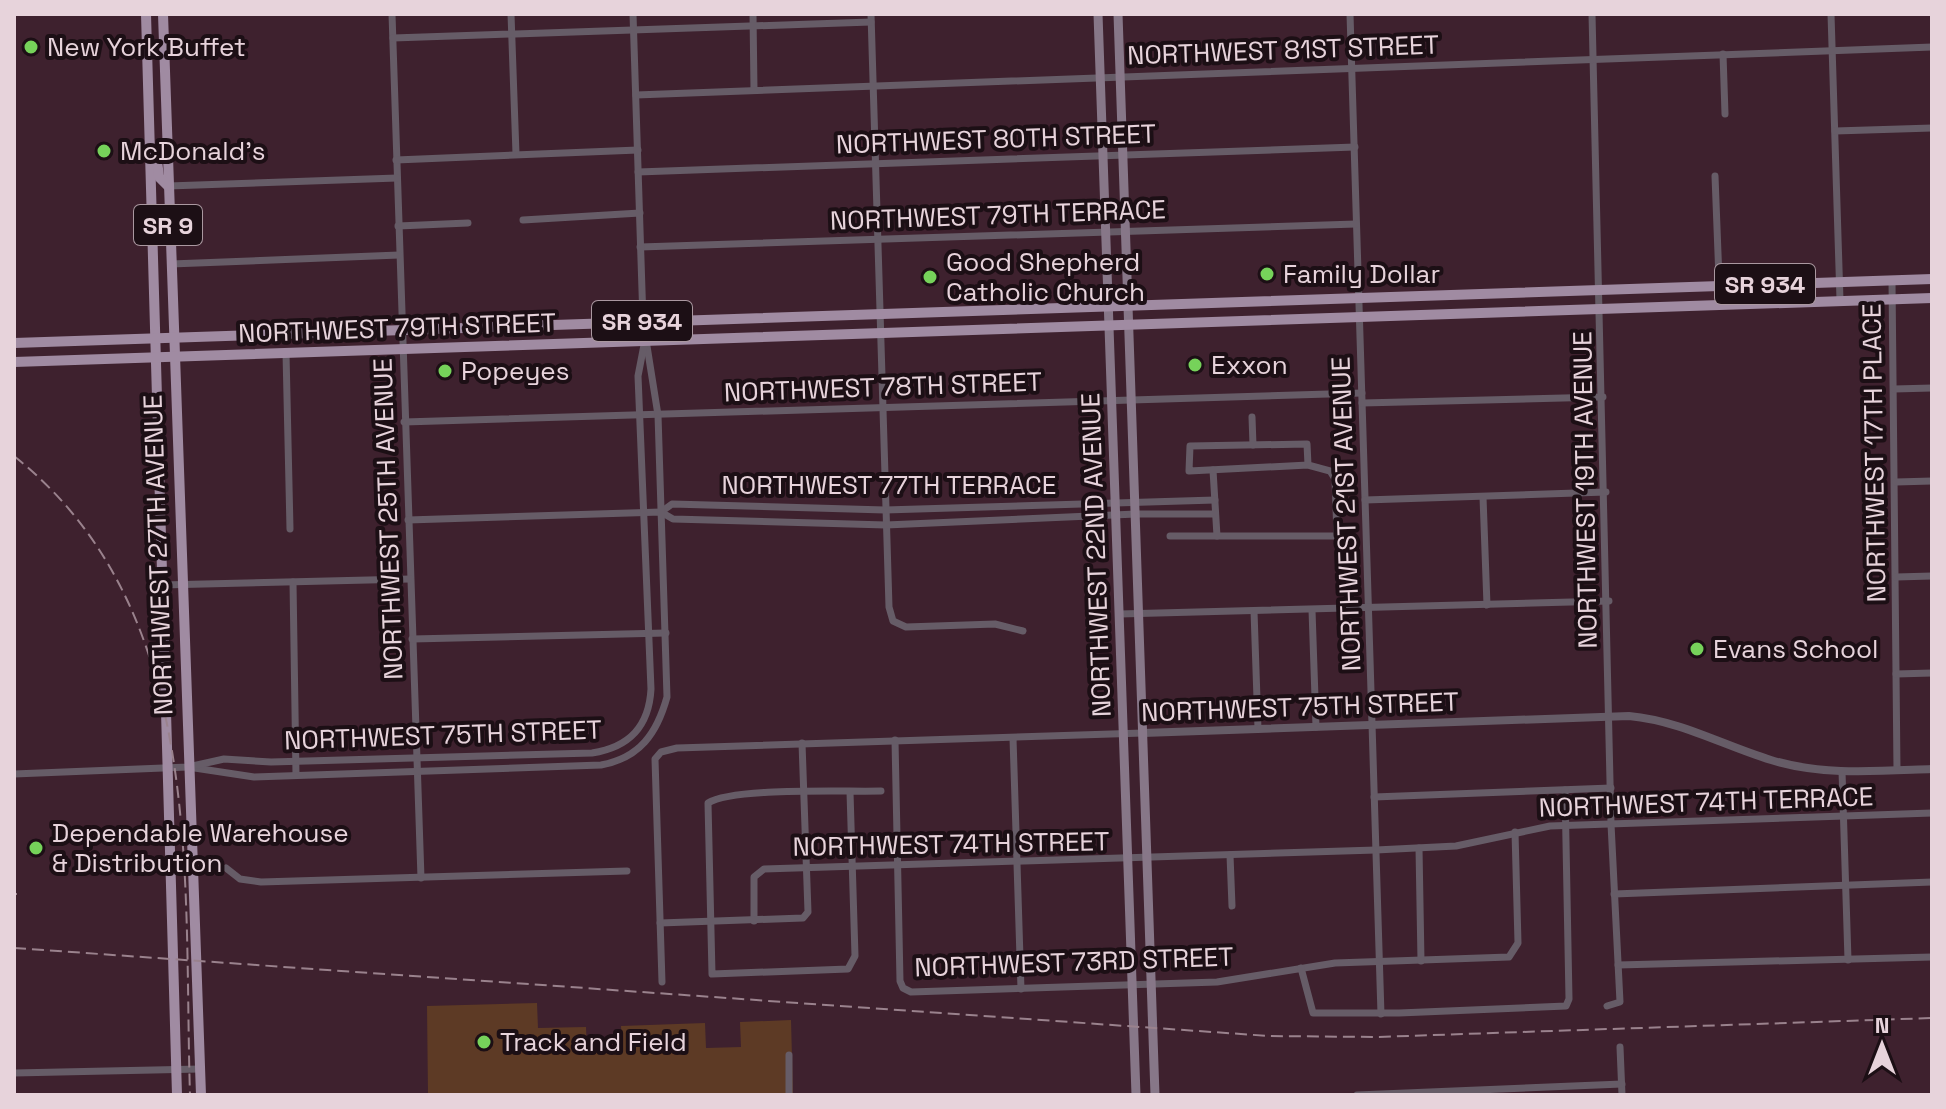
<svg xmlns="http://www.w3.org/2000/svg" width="1946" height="1109" font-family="'Space Grotesk',sans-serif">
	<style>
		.green { fill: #5d3a25 }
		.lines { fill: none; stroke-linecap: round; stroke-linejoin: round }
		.minor { stroke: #665c67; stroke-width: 7 }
		.tertiary { stroke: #665c67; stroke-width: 8 }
		.secondary { stroke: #877788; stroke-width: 9 }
		.primary { stroke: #a08ba2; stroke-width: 10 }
		.rail { stroke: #9a828d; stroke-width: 2; stroke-dasharray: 12 6; stroke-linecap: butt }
		.poi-dot { fill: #76d25a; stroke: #1c0f15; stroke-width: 3 }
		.labels { text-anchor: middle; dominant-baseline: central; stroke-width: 8; stroke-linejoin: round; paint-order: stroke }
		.shield { fill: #1c0f15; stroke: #aa98a0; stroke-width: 2 }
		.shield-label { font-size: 24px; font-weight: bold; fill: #e7d3db }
		.poi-label { font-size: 26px; fill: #e7d3db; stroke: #1c0f15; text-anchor: start }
		.street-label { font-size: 26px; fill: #e7d3db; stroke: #1c0f15 }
	</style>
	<rect width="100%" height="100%" fill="#3e212e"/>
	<path class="green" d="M537,1003L538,1028L586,1027L587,1052L622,1051L621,1026L705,1023L706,1048L741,1047L740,1022L791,1020L793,1095H428L427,1006Z"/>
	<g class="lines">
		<g class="minor">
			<path d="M392,14L421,878"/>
			<path d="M511,14L516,154"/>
			<path d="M753,14L754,90"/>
			<path d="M871,14L889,607L893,621L906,627L995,624L1023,631"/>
			<path d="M1350,14L1381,1014"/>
			<path d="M1592,14L1611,824L1620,1002L1607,1006"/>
			<path d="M1831,14L1840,300"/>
			<path d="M393,38L871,22"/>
			<path d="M1723,54L1725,114"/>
			<path d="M636,95L1932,47"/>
			<path d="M1835,131L1932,128"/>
			<path d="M396,160L638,150"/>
			<path d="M638,172L1355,147"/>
			<path d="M1715,176L1720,305"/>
			<path d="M168,186L397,178"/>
			<path d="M523,220L640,213"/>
			<path d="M398,226L468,223"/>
			<path d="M640,247L1356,224"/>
			<path d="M171,264L399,255"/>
			<path d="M1892,281L1897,770"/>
			<path d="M286,353L290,529"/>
			<path d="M1894,389L1932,388"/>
			<path d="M1362,403L1603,397"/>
			<path d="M1252,417L1253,445"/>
			<path d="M404,422L1362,393"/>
			<path d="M1213,470L1217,536"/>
			<path d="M1896,482L1932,481"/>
			<path d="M1483,497L1487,605"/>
			<path d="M1365,500L1606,492"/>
			<path d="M661,512L672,504L885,510L1215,500"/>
			<path d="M408,520L661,512L673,519L886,525L1136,514H1215"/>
			<path d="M1170,536H1337L1335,479L1330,471L1308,465L1189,471L1190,446L1307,444L1308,465"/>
			<path d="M1896,577L1932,576"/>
			<path d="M293,582L296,775"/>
			<path d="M162,585L410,579"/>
			<path d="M1312,610L1316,727"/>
			<path d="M1254,611L1258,729"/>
			<path d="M1120,614L1609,601"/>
			<path d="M412,639L666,633"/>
			<path d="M1896,674L1932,673"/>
			<path d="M1013,738L1021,989"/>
			<path d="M895,740L900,981L903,988L911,992L1217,982L1335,963L1509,957L1518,943L1515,832"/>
			<path d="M188,767L254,777L601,765C640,758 657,733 667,697L658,415L643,321L633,14"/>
			<path d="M1842,771L1848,960"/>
			<path d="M14,774L188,767L224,759L271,762L592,753C630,747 649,726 651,689L638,376L644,345"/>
			<path d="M850,792L855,956L848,969L712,974L708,803C733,787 845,792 881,791"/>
			<path d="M1374,797L1611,788"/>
			<path d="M1419,848L1421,961"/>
			<path d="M1230,855L1232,906"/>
			<path d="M226,868L240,879L261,882L627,871"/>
			<path d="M1614,894L1932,882"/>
			<path d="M754,921V877L764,869L1376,850L1456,846L1550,826L1932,813"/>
			<path d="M660,923L803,918L808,912L802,743"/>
			<path d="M1618,965L1932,957"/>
			<path d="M1301,968L1313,1013H1399L1566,1006L1569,999L1565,790"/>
			<path d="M662,982L655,759L661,752L677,748L1143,733"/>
			<path d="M1620,1047L1622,1095"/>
			<path d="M789,1055V1095"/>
			<path d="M14,1073L200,1069"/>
			<path d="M1357,1095L1622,1084"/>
		</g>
		<path class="tertiary" d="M1143,733L1629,716C1681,721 1722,745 1771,760C1823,776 1878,771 1932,769"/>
		<g class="secondary">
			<path d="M1098,14L1136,1095"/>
			<path d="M1118,14L1155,1095"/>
		</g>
		<g class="primary">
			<path d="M146,14L177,1095"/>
			<path d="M163,14L201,1095"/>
			<path d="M156,152L159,177L168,186"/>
			<path d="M14,343L1932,279"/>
			<path d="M14,362L1932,298"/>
		</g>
		<g class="rail">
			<path d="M14,456C207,610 183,872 190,1095"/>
			<path d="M14,894H17"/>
			<path d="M14,948L1269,1036L1376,1037L1932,1018"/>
		</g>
	</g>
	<g class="poi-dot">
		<circle cx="31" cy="47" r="8"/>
		<circle cx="104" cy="151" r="8"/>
		<circle cx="1267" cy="274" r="8"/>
		<circle cx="930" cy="277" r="8"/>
		<circle cx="1195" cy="365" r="8"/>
		<circle cx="445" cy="371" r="8"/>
		<circle cx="1697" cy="649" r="8"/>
		<circle cx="36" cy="848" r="8"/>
		<circle cx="484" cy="1042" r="8"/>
	</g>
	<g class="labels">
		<g class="shield">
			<rect x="134" y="205" width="68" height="40" rx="6"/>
			<rect x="1715" y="264" width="100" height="40" rx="6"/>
			<rect x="592" y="301" width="100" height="40" rx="6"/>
		</g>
		<g class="shield-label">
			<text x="168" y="225">SR 9</text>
			<text x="1765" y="284">SR 934</text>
			<text x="642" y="321">SR 934</text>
		</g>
		<g class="poi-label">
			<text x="47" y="47">New York Buffet</text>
			<text x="120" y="151">McDonald's</text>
			<text x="946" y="262">Good Shepherd<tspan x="946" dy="30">Catholic Church</tspan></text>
			<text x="1283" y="274">Family Dollar</text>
			<text x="1211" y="365">Exxon</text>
			<text x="461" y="371">Popeyes</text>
			<text x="1713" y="649">Evans School</text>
			<text x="52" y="833">Dependable Warehouse<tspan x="52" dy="30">&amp; Distribution</tspan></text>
			<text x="500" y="1042">Track and Field</text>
		</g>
		<g class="street-label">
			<text transform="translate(1283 50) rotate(-2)">NORTHWEST 81ST STREET</text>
			<text transform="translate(996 139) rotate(-2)">NORTHWEST 80TH STREET</text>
			<text transform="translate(998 215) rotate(-2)">NORTHWEST 79TH TERRACE</text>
			<text transform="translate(397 328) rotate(-2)">NORTHWEST 79TH STREET</text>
			<text transform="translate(883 387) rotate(-2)">NORTHWEST 78TH STREET</text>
			<text transform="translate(1874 453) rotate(-91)">NORTHWEST 17TH PLACE</text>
			<text x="889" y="485">NORTHWEST 77TH TERRACE</text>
			<text transform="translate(1585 490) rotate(-91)">NORTHWEST 19TH AVENUE</text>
			<text transform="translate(1346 514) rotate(-92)">NORTHWEST 21ST AVENUE</text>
			<text transform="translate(388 519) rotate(-92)">NORTHWEST 25TH AVENUE</text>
			<text transform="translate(158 555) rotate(-92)">NORTHWEST 27TH AVENUE</text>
			<text transform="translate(1096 555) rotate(-92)">NORTHWEST 22ND AVENUE</text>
			<text transform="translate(1300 707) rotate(-2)">NORTHWEST 75TH STREET</text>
			<text transform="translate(443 735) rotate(-2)">NORTHWEST 75TH STREET</text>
			<text transform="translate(1706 802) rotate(-2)">NORTHWEST 74TH TERRACE</text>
			<text transform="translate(951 844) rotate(-1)">NORTHWEST 74TH STREET</text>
			<text transform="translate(1074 962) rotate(-2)">NORTHWEST 73RD STREET</text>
		</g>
	</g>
	<rect width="1946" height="1109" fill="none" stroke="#e7d3db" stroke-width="32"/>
	<g transform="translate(1882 1045)" stroke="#1c0f15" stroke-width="6" paint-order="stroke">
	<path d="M0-6L14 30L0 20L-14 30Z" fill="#e7d3db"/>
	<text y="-12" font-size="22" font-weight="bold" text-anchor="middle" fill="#e7d3db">N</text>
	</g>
</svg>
